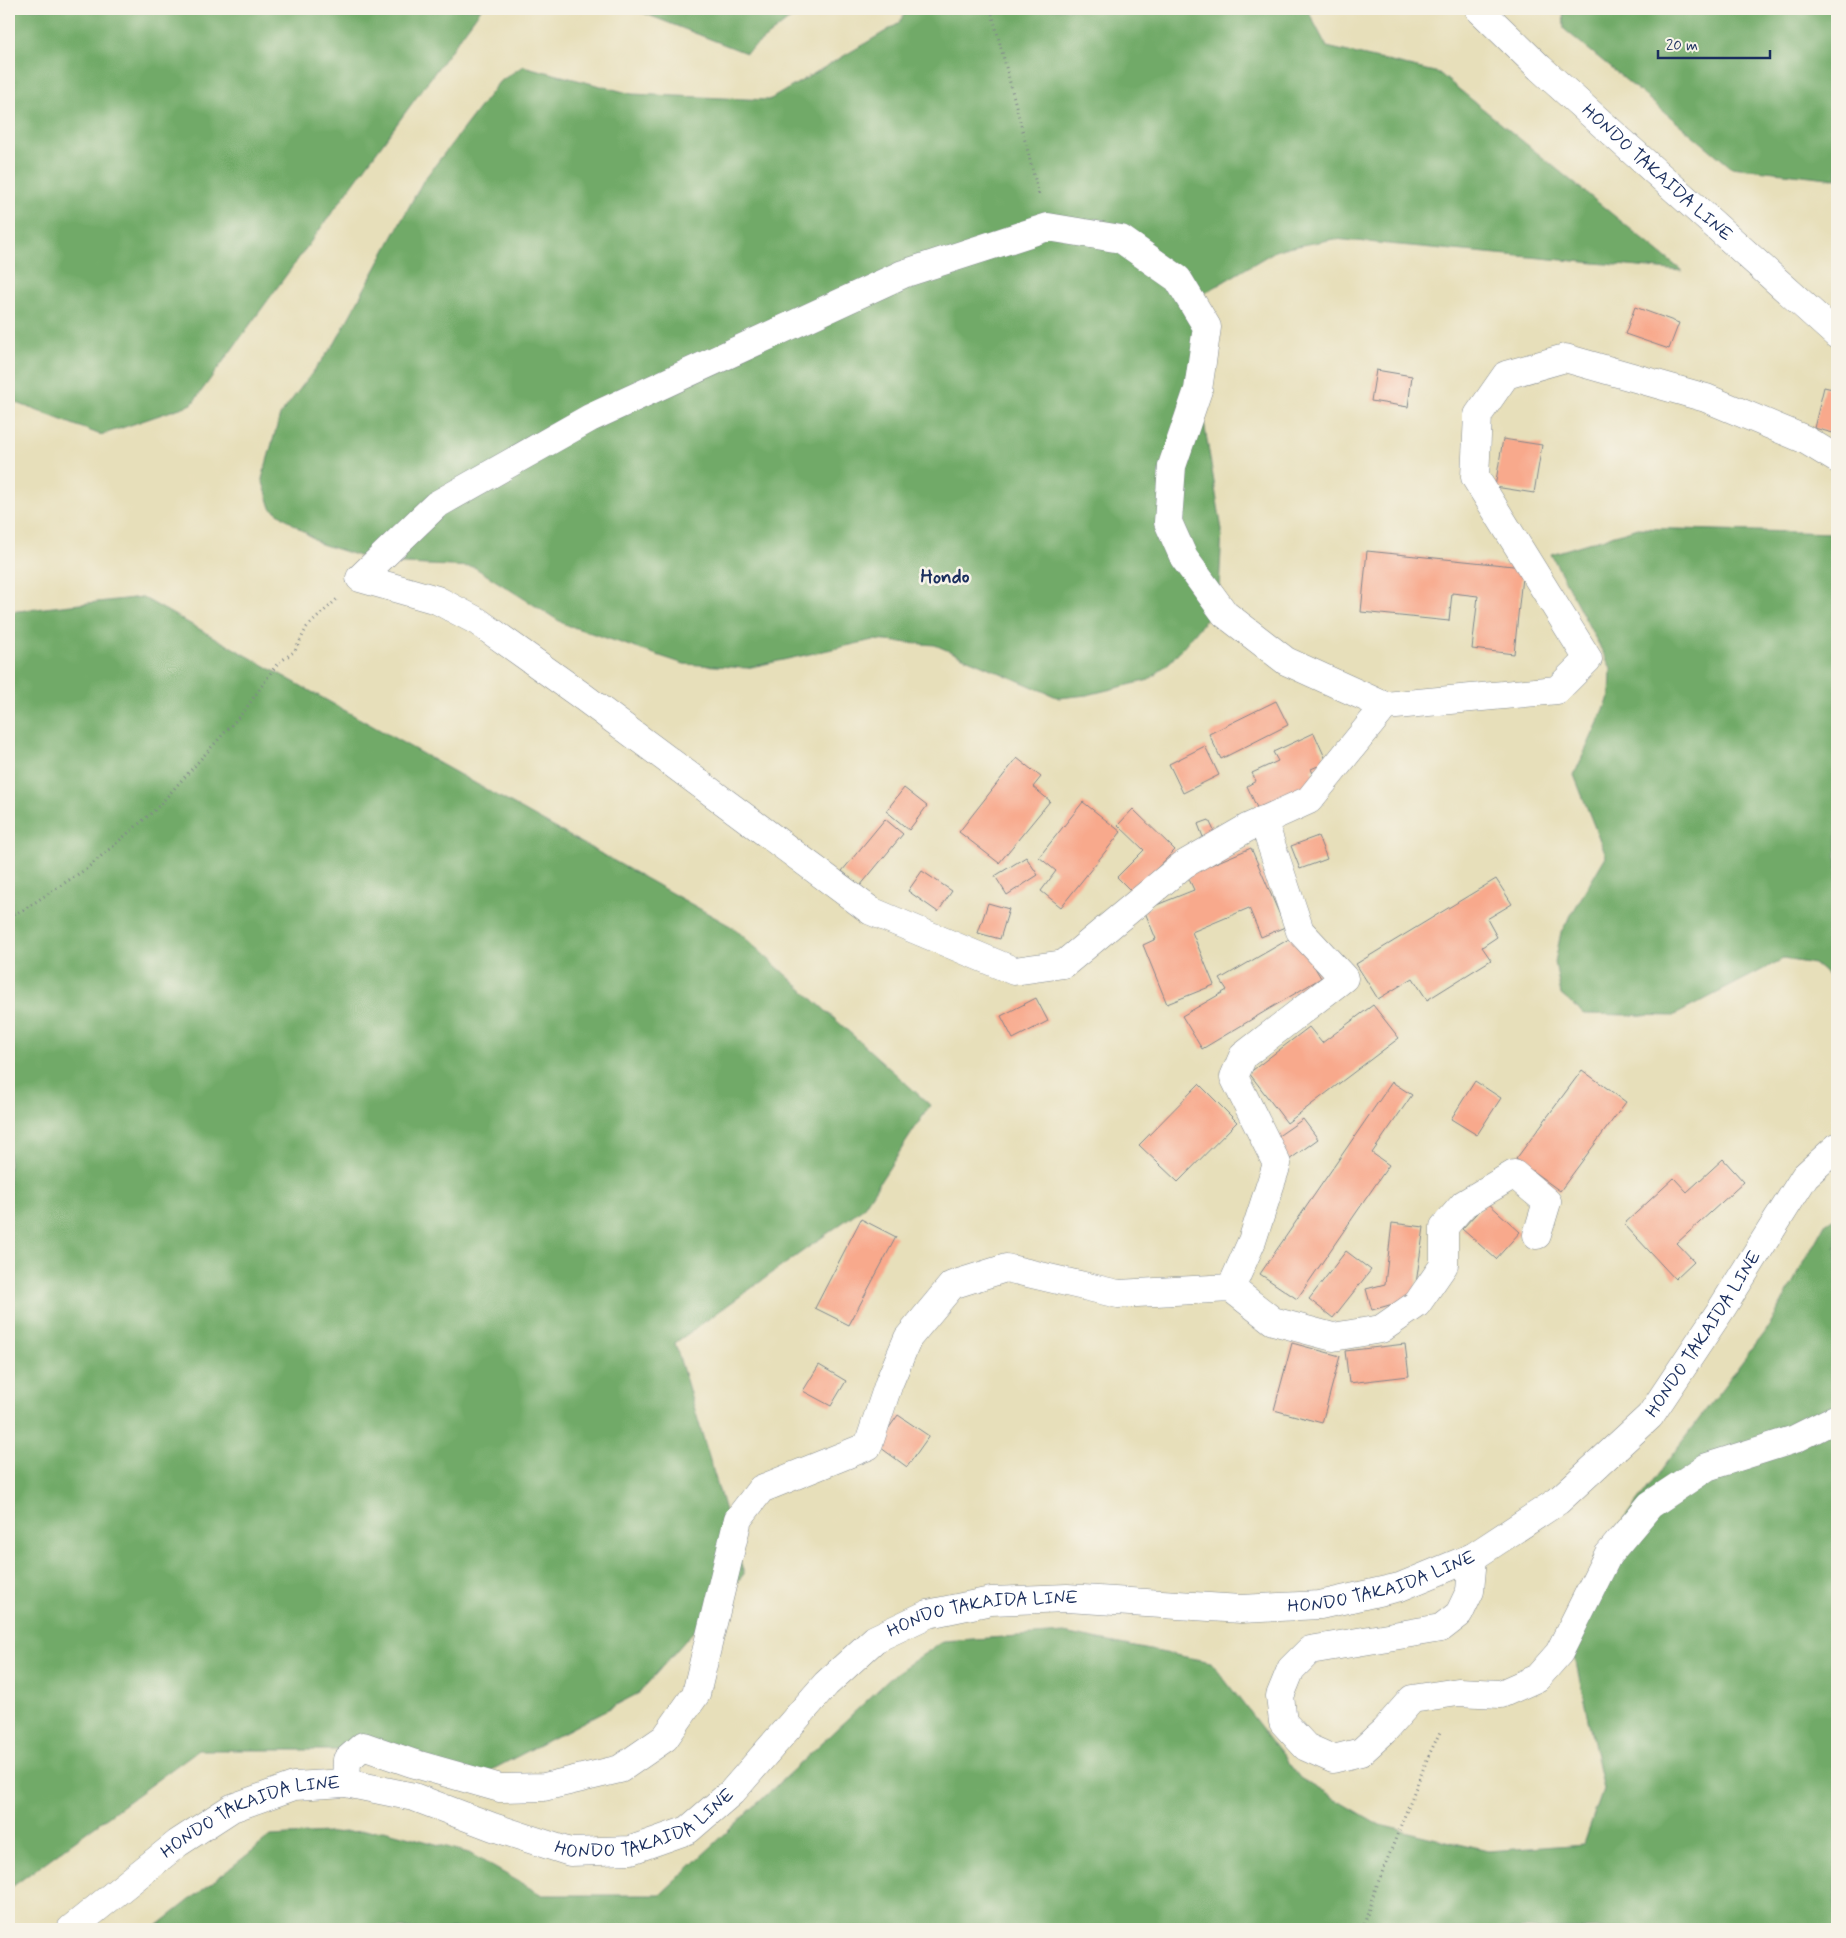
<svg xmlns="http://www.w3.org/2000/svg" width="1846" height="1938" font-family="Mynerve,sans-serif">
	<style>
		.forest { fill: #71aa68; stroke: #466c63 }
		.building { fill: #f8a98c }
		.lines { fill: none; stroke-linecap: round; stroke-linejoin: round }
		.minor-casing { stroke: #81878c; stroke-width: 29 }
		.major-casing { stroke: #81878c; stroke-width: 29 }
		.path { stroke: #81878c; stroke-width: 3; stroke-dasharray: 1 4; stroke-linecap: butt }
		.minor { stroke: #fff; stroke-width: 28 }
		.major { stroke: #fff; stroke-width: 28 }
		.labels { text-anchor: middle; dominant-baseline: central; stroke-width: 5; stroke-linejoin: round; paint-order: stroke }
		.street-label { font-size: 18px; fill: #1b2f5e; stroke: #f7f3e8 }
		.neighbourhood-label { font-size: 19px; font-weight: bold; fill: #1b2f5e; stroke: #f7f3e8 }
	</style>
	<rect width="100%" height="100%" fill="#f7f3e8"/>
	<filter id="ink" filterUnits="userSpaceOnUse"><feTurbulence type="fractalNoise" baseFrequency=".02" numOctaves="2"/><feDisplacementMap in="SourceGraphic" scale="10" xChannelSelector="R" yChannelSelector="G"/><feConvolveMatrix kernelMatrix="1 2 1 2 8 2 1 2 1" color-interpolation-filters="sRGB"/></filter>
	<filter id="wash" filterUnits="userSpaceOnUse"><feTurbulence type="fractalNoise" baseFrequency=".0096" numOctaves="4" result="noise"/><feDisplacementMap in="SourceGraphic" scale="20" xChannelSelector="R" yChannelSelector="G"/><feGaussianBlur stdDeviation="1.12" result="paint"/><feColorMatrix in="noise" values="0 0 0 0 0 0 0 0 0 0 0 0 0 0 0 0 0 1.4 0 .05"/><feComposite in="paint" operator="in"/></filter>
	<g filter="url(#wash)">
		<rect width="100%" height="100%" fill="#e7dfba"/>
		<g class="forest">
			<path d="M9,9H481L192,404L101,435L9,400Z"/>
			<path d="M633,9H803L746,53Z"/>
			<path d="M908,9H1307L1327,47L1439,73L1682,271L1334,239L1277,250L1198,297L1197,380L1222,530L1219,590L1209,616L1171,661L1149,680L1087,695L1059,698L935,645L873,640L747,668L684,664L564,624L474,567L381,563L321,544L271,508L262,479L280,415L335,343L423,181L499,82L523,66L632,94L769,100L898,24Z"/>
			<path d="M1563,9H1837V179L1731,167L1564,29Z"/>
			<path d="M1638,528L1837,533V983L1814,964L1783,959L1673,1016L1584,1014L1561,995L1555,962L1561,932L1606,856L1574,775L1610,696L1611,668L1551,554Z"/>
			<path d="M142,597L734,928L930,1105L863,1208L675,1343L744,1574L639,1693L476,1778L380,1750H198L9,1889V612Z"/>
			<path d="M1837,1216V1929H153L271,1836L384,1830L469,1853L542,1895H660L896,1673L943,1641L1064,1633L1211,1662L1300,1778L1380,1825L1488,1851L1584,1844L1603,1789L1572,1644L1596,1556L1769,1326L1825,1224Z"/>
		</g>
		<g id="blocks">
			<g class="building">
				<path d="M1635,307L1679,323L1669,349L1625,334Z"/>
				<path d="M1376,370L1412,376L1408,407L1371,401Z"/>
				<path d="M1824,387L1837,390V434L1814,428Z"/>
				<path d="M1503,439L1542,445L1534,493L1495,487Z"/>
				<path d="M1367,551L1523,567L1514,654L1472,649L1478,596L1452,593L1449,621L1361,612Z"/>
				<path d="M1276,701L1288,725L1221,759L1209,734Z"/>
				<path d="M1314,733L1327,762L1311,769L1317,782L1258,810L1247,786L1256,781L1252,773L1278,761L1273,752Z"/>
				<path d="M1205,746L1219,775L1183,793L1169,764Z"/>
				<path d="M1017,758L1041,777L1033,787L1050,801L999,863L959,832Z"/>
				<path d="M904,788L927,806L909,830L886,811Z"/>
				<path d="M1083,802L1121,832L1061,907L1041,891L1056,871L1039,857Z"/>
				<path d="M1133,809L1175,850L1133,893L1117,877L1144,850L1118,825Z"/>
				<path d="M885,819L903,834L860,886L842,871Z"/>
				<path d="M1209,820L1215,833L1203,837L1198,824Z"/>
				<path d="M1318,836L1327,859L1300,869L1291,846Z"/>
				<path d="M1251,848L1285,927L1261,937L1249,908L1192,932L1214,985L1167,1004L1143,945L1156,939L1144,910L1194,890L1187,875Z"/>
				<path d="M1026,857L1038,875L1007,895L995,876Z"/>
				<path d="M922,871L952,891L938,912L908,891Z"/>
				<path d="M1496,879L1512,904L1487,919L1497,937L1482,947L1491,960L1427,1000L1413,978L1378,999L1356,964Z"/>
				<path d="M988,903L1009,909L1000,939L978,933Z"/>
				<path d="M1296,935L1321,978L1202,1049L1182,1016L1227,990L1220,979Z"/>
				<path d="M1036,998L1048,1021L1013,1039L1001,1016Z"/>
				<path d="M1373,1005L1399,1038L1287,1123L1249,1073L1309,1027L1322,1043Z"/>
				<path d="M1582,1070L1626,1102L1560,1191L1516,1159Z"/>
				<path d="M1475,1081L1501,1098L1477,1135L1451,1119Z"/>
				<path d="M1392,1082L1412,1095L1372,1153L1389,1165L1297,1299L1260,1274Z"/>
				<path d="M1199,1084L1237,1122L1178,1182L1139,1145Z"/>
				<path d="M1303,1119L1318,1139L1289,1160L1274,1139Z"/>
				<path d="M1723,1159L1744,1182L1677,1243L1694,1261L1675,1279L1624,1224L1674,1178L1687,1192Z"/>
				<path d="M1487,1202L1520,1232L1496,1259L1462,1229Z"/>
				<path d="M861,1219L896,1237L849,1325L815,1308Z"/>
				<path d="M1392,1223L1424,1227L1414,1298L1372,1310L1366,1289L1385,1284Z"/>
				<path d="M1346,1251L1371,1270L1333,1318L1309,1299Z"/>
				<path d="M1292,1343L1340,1356L1322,1423L1274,1410Z"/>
				<path d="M1405,1344L1409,1376L1349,1383L1345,1351Z"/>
				<path d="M819,1365L846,1381L831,1406L803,1391Z"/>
				<path d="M898,1415L929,1436L907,1467L877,1445Z"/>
			</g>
		</g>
	</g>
	<g filter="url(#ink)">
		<use href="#blocks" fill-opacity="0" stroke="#81878c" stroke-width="1"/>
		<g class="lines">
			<defs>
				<g id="minor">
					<path d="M1385,706L1309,800L1247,828L1183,865L1064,964L1014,971L871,911L582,696L477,621L437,600L360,578L436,505L590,418L903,274L1048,227L1121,239L1178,279L1207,327L1198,390L1172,466L1168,522L1184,558L1225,614L1286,661L1385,706L1557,690L1588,659L1475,477L1478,415L1506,375L1565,358L1706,398L1804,439L1837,459"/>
					<path d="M1231,1288L1252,1241L1277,1164L1234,1077L1243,1056L1344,978L1300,931L1263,820"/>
					<path d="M1473,1557L1470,1591L1459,1614L1441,1628L1310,1650L1291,1669L1280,1696L1283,1722L1306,1747L1333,1759L1361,1752L1384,1731L1412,1699L1458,1692L1501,1694L1537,1678L1559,1653L1608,1555L1650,1505L1707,1467L1795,1439L1837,1418"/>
					<path d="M346,1783L347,1760L363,1746L412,1763L500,1788L544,1787L620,1769L665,1738L696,1694L738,1519L761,1489L868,1446L889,1383L908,1338L952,1285L1006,1268L1118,1294L1231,1288L1273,1321L1333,1337L1381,1329L1417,1304L1444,1265V1227L1464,1204L1514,1174L1547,1202L1537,1235"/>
				</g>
				<g id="major">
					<path id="s1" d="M1479,9L1540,68L1837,335"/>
					<path id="s2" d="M71,1929L178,1843L232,1808L294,1786L346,1783L414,1797L493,1827L570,1852L631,1850L688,1830L732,1792L826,1684L875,1639L928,1614L991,1601L1067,1598L1241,1609L1320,1605L1400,1587L1473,1557L1558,1501L1650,1416L1722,1308L1805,1176L1837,1147"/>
				</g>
			</defs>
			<use href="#minor" class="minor-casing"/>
			<use href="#major" class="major-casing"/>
			<g class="path">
				<path d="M991,9L1039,195"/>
				<path d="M9,916L23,910L86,869L154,811L245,710L277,664L295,651L307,627L337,599"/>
				<path d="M1363,1929L1372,1898L1428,1757L1441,1730"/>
			</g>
			<use href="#minor" class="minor"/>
			<use href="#major" class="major"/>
		</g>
	</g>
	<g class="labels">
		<g class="street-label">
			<text stroke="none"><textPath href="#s1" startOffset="242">HONDO TAKAIDA LINE</textPath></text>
			<text stroke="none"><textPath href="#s2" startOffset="1882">HONDO TAKAIDA LINE</textPath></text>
			<text stroke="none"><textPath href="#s2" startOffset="1461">HONDO TAKAIDA LINE</textPath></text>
			<text stroke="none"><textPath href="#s2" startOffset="1056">HONDO TAKAIDA LINE</textPath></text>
			<text stroke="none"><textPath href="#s2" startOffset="636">HONDO TAKAIDA LINE</textPath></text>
			<text stroke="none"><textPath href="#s2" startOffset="216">HONDO TAKAIDA LINE</textPath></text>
		</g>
		<g class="neighbourhood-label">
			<text x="945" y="577">Hondo</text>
		</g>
	</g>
	<rect width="1846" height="1938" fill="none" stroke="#f7f3e8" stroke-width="30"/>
	<path d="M1658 50v8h112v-8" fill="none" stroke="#1b2f5e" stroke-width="2.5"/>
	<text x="1666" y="50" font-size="15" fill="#1b2f5e" stroke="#f7f3e8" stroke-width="4" paint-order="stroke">20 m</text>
</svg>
